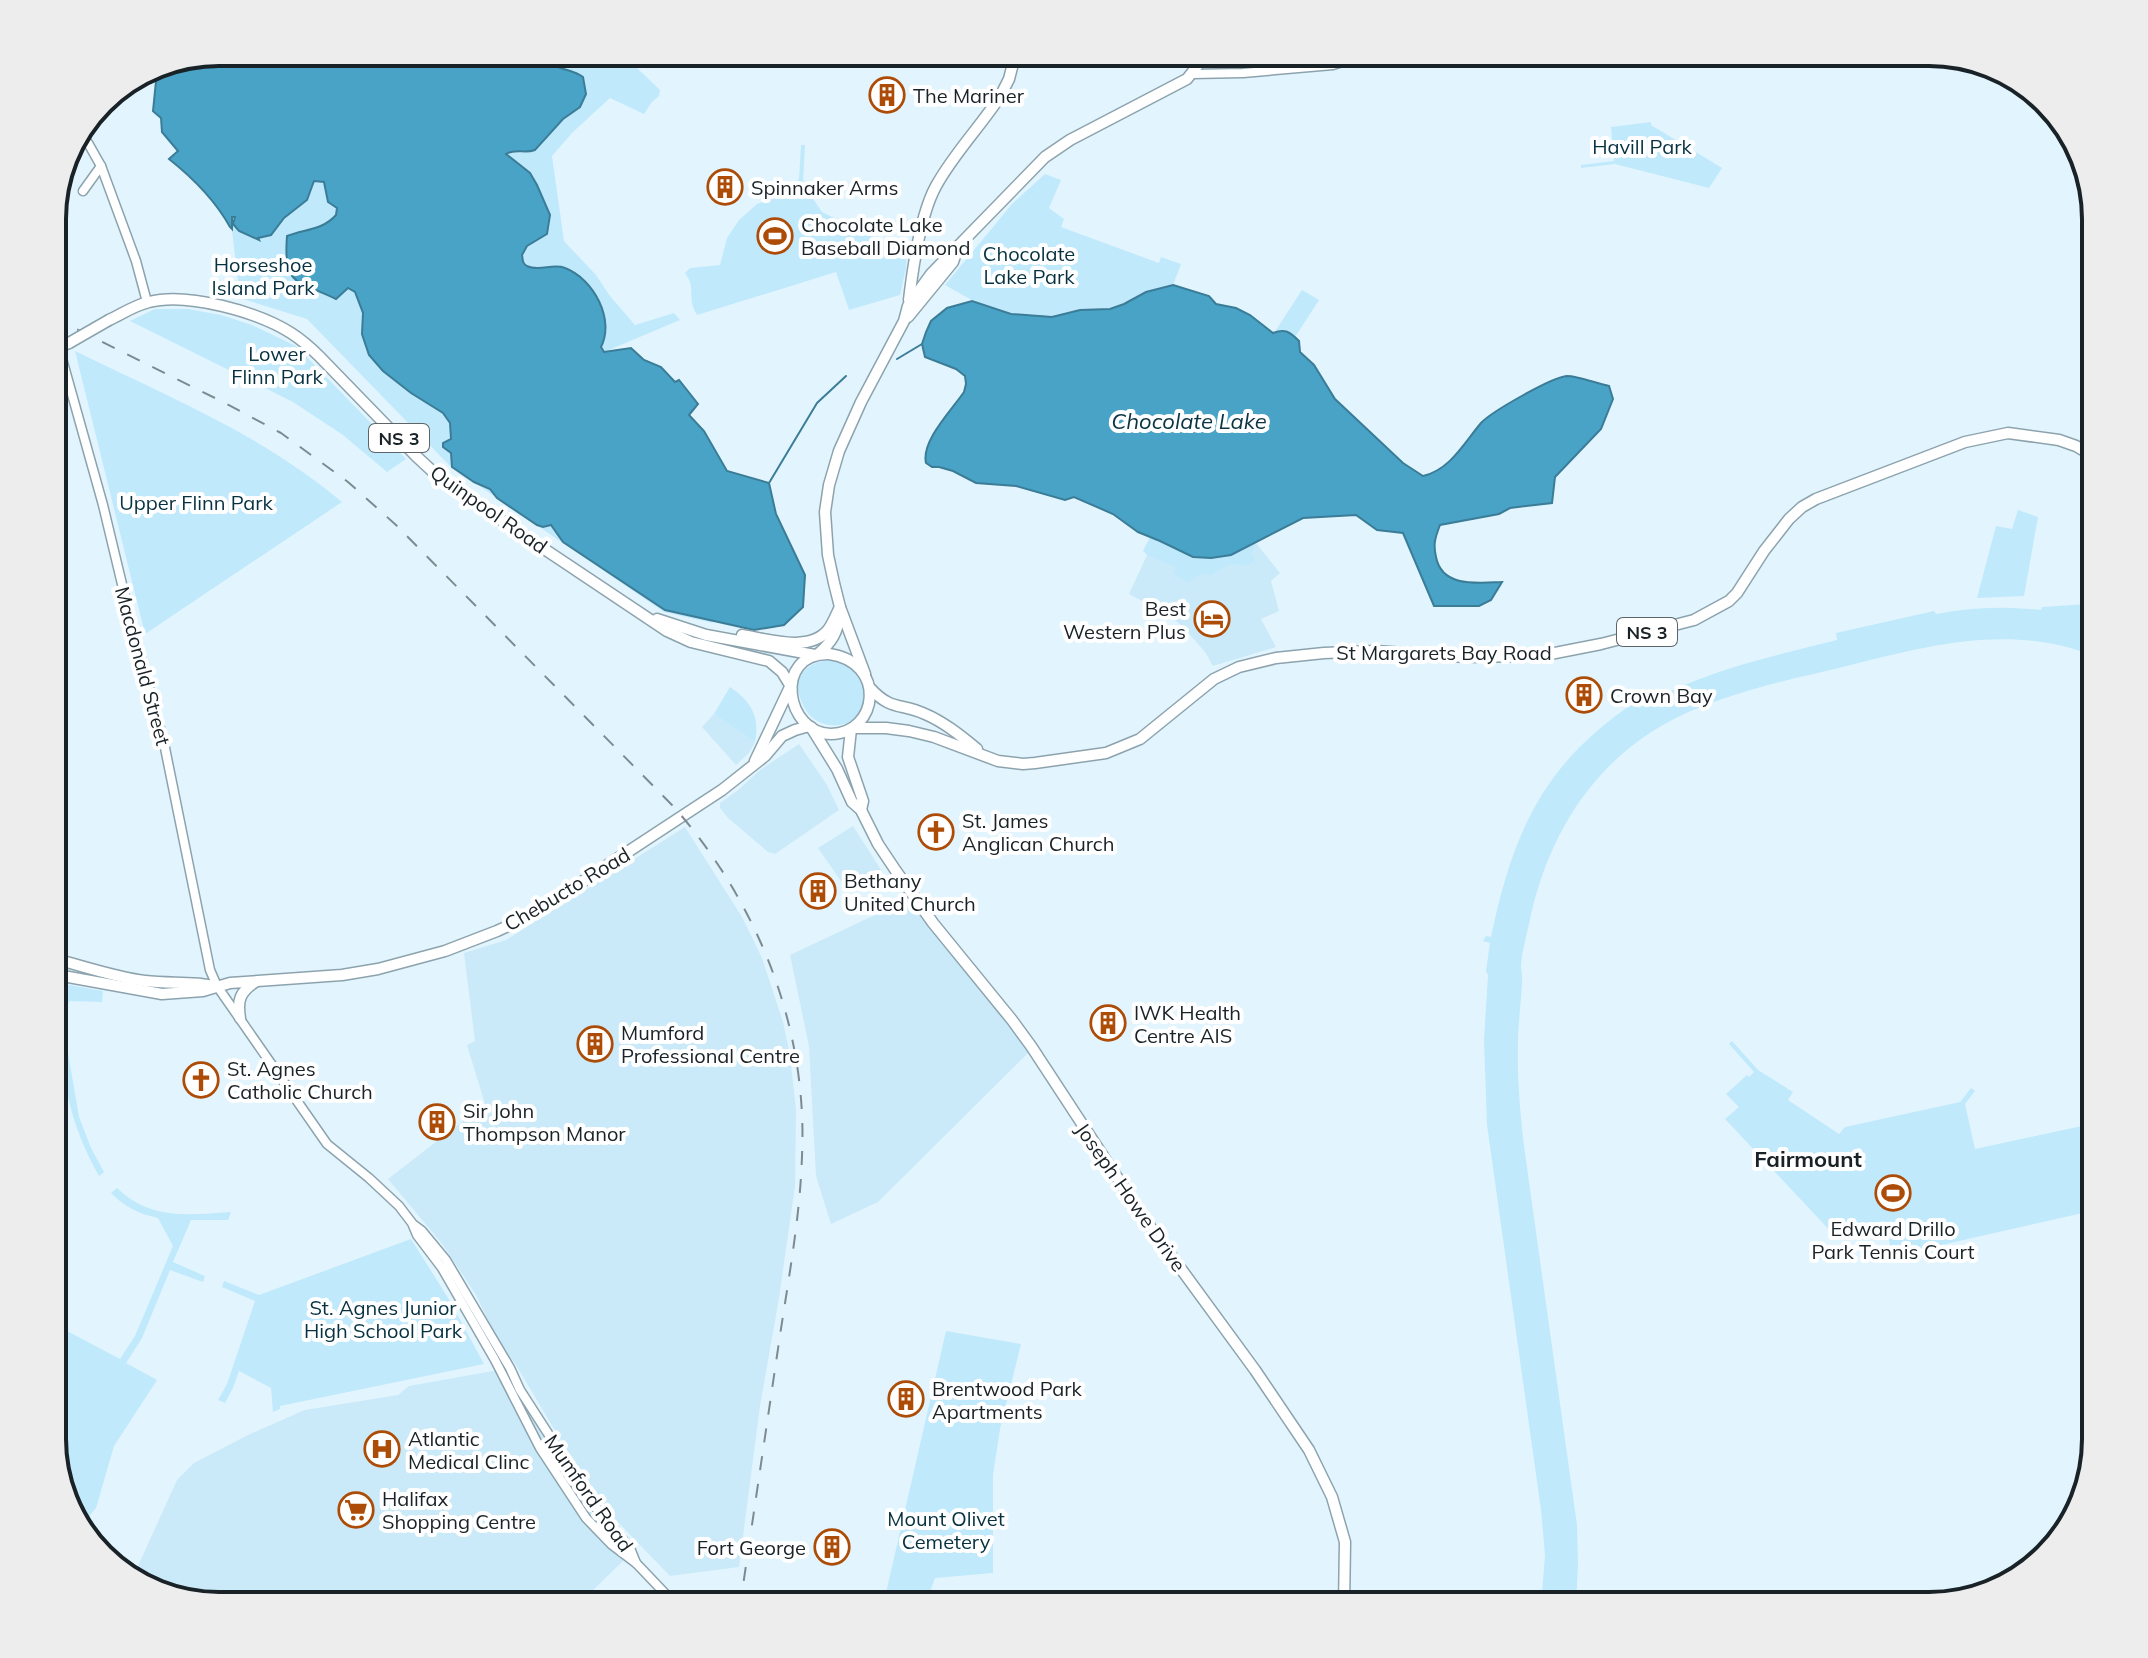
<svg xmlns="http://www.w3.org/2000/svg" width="2148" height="1658" font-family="Mulish,sans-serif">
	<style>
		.built { fill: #caeaf9 }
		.green { fill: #c0e9fc }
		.water { fill: #49a3c7; stroke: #3b7c97; stroke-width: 2 }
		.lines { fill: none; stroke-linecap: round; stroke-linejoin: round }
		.stream { stroke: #3b7c97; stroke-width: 2 }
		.minor-casing { stroke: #8ca3ae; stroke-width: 11 }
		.major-casing { stroke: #8ca3ae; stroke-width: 13 }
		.minor { stroke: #fff; stroke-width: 8 }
		.major { stroke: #fff; stroke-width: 10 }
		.rail { stroke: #7d8b91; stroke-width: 2; stroke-dasharray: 14 14; stroke-linecap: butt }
		.major-bridge-casing { stroke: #8ca3ae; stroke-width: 13; stroke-linecap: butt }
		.major-bridge { stroke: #fff; stroke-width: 10 }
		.labels { text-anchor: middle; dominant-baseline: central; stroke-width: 8; stroke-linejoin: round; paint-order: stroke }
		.shield { fill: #fff; stroke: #5e6467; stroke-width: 2 }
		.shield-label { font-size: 18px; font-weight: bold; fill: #192226 }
		.poi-label { font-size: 20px; fill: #192226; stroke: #fff; text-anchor: start }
		.park-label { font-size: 20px; fill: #063140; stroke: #fff }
		.street-label { font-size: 20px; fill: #192226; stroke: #fff }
		.water-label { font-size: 22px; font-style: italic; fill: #0a3443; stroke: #fff }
		.neighbourhood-label { font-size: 22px; font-weight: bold; fill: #192226; stroke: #fff }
		.rim { fill: none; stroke: #192226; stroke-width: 4 }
	</style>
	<rect width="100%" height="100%" fill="#e2f5fe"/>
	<g class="built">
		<path d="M1150,537L1160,541L1231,555L1256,543L1280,573L1271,581L1279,611L1261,619L1276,647L1213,666L1205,652L1183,627L1170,616L1129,594L1147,555Z"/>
		<path d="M714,714L755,742L749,753L736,765L702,727Z"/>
		<path d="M799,744L827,785L839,810L775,854L768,852L728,818L720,808V803L737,791L760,770Z"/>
		<path d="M853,826L883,873L848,891L818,848Z"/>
		<path d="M685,827L742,917L762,958L783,1022L790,1055L796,1110L795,1186L779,1298L760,1406L739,1567L670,1576L610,1514L563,1444L516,1365L498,1341L476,1295L443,1245L388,1179L485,1104L467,1045L475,1041L464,953L506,940Z"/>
		<path d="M913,897L1032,1049L878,1202L831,1224L816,1176L809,1046L790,955Z"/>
		<path d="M510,1368L561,1468L597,1521L629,1555L586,1597L584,1602L565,1606H218L133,1577L177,1480L194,1463L250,1434L305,1410L398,1395L409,1386Z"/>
	</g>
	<g class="green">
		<path d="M543,52H633L637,68L660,90L659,96L651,103L644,114L610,98L573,132L552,156L564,241L596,275L610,296L635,325L674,313L680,320L604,352L601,347L598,298L562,266C547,266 525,274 522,255L527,246L547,234L550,215L537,185L524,168L506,154C515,149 525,154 535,150L563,119L580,107L575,71C562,71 547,65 543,52Z"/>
		<path d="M1651,122V125L1722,168L1709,188L1615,164L1581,168V165L1614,161L1611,127Z"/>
		<path d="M801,145H805L803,184L822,212L902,251L907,248L906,268L900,295L849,310L836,272L697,315C686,297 697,289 685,273L690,268L720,265L727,238L739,220L757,204L780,195L799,179Z"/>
		<path d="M1045,174L1061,180L1049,208L1064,219L1061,227L1159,263L1161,257L1181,264L1173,285L1155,289L1110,309L1080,310L1052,317L1011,314L977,303L945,285L1012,204Z"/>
		<path d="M314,181L325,183L337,211C329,230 305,230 287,236C283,285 297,281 335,299L348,288L355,292L363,313L362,334L383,371L411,393L443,413L450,423L451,439L449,442L452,467L490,489L497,497L551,525L563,542L665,610L711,620L713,623L664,612L450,466L307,319L240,298L231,222L232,216L236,218L244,234L257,240V237C278,231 272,227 287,215C301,204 310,199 314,181Z"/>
		<path d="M1302,290L1319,300L1295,337L1289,332L1276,330Z"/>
		<path d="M155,309H188L221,315L252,325L296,346L406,459L387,472L343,435L293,402L130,321Z"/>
		<path d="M75,351C167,396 263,435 342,502L145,634Z"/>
		<path d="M2018,510L2038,517L2024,596L1977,598L1996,526L2012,529Z"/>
		<path d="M1150,537L1160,541L1231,555L1256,543L1251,554L1255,560L1248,565L1229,564L1211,575L1201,573L1189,582L1174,574L1176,567L1147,555L1143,551Z"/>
		<path d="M2087,604L2096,606V657C2014,623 1930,645 1847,666C1788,680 1715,695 1663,725C1588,768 1546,841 1529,924C1526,937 1522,952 1521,965C1521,971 1523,977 1522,983C1521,1004 1518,1024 1518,1044C1517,1078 1520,1112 1524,1146L1577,1525L1578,1565L1576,1606H1541L1545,1555L1541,1510L1487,1125L1484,1040L1488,975L1486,971L1490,943L1483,941L1486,936L1491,937C1513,832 1543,764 1635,702L1639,708C1699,672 1770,657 1837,640L1836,633L1934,611L1936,614C1971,607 2005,606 2041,610L2042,607Z"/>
		<path d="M828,660C880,668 872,731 829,725C821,724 812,719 807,712C801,704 799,692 795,683C803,669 812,662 828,660Z"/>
		<path d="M730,687C751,701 760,717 755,742L714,714Z"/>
		<path d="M52,982L103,991L102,1002L70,1001L61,1012L79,1117L91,1148L104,1172L99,1176C69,1122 64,1084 56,1024L52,1019Z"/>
		<path d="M1732,1041L1758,1070L1793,1092L1788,1100L1839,1134L1845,1127L1960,1102L1971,1088L1975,1091L1965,1104L1975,1149L2096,1123V1210L1893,1256L1884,1221L1863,1226L1864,1231L1836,1237L1725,1119L1739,1107L1726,1094L1747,1075L1749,1077L1754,1072L1729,1044Z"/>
		<path d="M117,1188C150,1220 188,1215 231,1212L228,1220H191L173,1262L205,1276L203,1282L170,1270L142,1338L126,1363L157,1380L114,1446L96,1508L80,1527L69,1513L52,1450V1323L120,1359L135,1336L173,1246L158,1218C139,1214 125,1207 111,1193Z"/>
		<path d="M411,1239L450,1301L484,1364L280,1406V1409L273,1412L271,1388L239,1371L233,1388L225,1403L218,1400L227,1384L255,1301L222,1287L224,1281L259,1295Z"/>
		<path d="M946,1331L1021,1344L1000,1429L993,1475V1573L935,1578L925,1606H883Z"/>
	</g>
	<g class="water">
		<path d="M219,52H543C550,71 569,67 583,77L586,94L580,107L563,119L535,150C525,154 515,148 506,154L530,173L537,185L550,215L547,234L527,246L522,255C523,260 522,263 527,266C539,272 553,263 565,268C594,279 615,320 601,347L604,352L631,348L644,360L661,367L675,382L679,380L698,404L689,415L704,431L727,471L769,483L776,514L805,575L803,607L784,625L754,630L665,610L563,542L551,525L543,527L537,525L497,498L490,489L474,482L452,467L451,453L443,447V443L451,439L450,423L443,413L411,393L383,371L369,355L362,334L363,313L355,292L348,288L336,299C296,280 283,286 287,236C305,229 323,230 336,215L337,208L328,202L324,182L314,181L307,200L284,218L271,235L258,238L259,240L239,231L233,224L235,217H232V229L230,227C215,200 193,178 169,159L178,151L162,132L161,118L153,111L156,81L141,73L155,65Z"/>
		<path d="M1173,285L1209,296L1216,304L1236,308L1250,315L1273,333C1285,328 1290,332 1299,341L1300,352L1314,365L1335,399L1403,463L1423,476C1450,470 1464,443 1481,423C1491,412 1552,377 1567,376C1578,376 1598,384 1609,386L1613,399L1601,429L1555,477L1552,503L1510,508L1499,514L1440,525C1435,538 1433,544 1436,557C1442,588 1478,583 1502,582L1491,600L1479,606H1434L1403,533L1377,530L1356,515L1303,518L1231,555L1211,558L1193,557L1160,541L1138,532L1113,514L1074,497L1065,500L1016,486L976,483L953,471L939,467H932L926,463C921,441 951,411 964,392L966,384L965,376L956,369L925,357L922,344L926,332L931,321L947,308L972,301L1011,314L1052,317L1080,310L1110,309L1124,304L1146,292Z"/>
	</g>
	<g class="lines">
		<g class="stream">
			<path d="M897,359L922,344"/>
			<path d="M769,483L817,403L846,376"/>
		</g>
		<defs>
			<g id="minor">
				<path d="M1192,74L1243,73L1333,65L1355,58L1360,52"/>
				<path d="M77,134L88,143L101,166L136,261L147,302"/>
				<path d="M83,191L101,166"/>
				<path d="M59,348L103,505L133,630L164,743L210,970L217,986L327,1144L369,1178L399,1206L412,1223L417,1235L442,1268L495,1360L540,1448L586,1518L611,1544L636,1563L677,1606"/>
				<path d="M414,1225L422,1231L446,1260L510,1368L520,1390L596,1508L630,1548L636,1563"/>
			</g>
			<g id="major">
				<path d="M909,300C913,266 920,215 936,186C954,153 981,126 1001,95L1009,79L1016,52"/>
				<path d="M908,317L953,262L957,250"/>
				<path d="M109,320C122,314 135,305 149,302C187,292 258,312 291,333C302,340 311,348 320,357L416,456L444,482L667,631L691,642L769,661L782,672L790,685"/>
				<path d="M52,349L69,343"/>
				<path d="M657,619L706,635L815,655"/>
				<path d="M742,635C767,639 809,653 828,630C833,623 836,615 840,607"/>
				<path d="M818,654C832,642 838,632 840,613"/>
				<path d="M829,654C887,662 879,733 831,734C786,734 772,653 829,654Z"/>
				<path d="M865,674L840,607L834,583L828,555L825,512L829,485L839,451L861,402L904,321L908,306L931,274L1045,157L1070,140L1187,79L1201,61L1204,52"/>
				<path d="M870,688C891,711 901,703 925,714C944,722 961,736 977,749"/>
				<path d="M811,727L837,769L852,802L861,810L878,844L896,871L933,923L1012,1020L1031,1046L1143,1217L1255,1370L1309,1450L1332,1497L1345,1542L1344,1606"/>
				<path d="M853,728H886L909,731L934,737L998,761L1023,764L1035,763L1106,753L1140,739L1214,679L1239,667L1276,658L1324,653L1375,651L1466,657L1520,656L1550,654L1601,644L1694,620L1729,601L1737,593L1764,551L1789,519L1802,507L1816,499L1965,442L2008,433L2059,440L2076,446L2096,458"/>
				<path d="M851,729L848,757L863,801L861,810"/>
				<path d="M755,761L790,687"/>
				<path d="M52,958C83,966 114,977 145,981C169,984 192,981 215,986"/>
				<path d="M52,974L162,994L203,991L230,983L342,975L378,969L445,951L497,931L530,916L722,790L765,756L782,736L795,730L809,726"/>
				<path d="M240,1018C237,1000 240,992 255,982"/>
			</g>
		</defs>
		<use href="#minor" class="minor-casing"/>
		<use href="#major" class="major-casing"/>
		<use href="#minor" class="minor"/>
		<use href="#major" class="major"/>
		<path class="rail" d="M52,317L225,403L281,433L348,482L396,525L674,807C758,903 808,1028 802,1156C800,1219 788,1281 779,1342C766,1430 753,1518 740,1606"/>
		<defs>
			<path id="major-bridge" d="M69,343L109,320"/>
		</defs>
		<use href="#major-bridge" class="major-bridge-casing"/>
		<use href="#major-bridge" class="major-bridge"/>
	</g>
	<defs>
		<symbol id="building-ring" viewBox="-11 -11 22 22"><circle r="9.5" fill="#fff" stroke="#ad4c07" stroke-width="1.5"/><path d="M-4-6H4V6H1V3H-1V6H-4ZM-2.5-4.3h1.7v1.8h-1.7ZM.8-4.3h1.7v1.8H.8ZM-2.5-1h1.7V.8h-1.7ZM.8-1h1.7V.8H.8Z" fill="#ad4c07"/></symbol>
		<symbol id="stadium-ring" viewBox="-11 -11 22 22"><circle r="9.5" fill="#fff" stroke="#ad4c07" stroke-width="1.5"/><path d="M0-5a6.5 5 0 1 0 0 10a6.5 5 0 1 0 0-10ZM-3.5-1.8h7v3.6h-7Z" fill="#ad4c07"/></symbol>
		<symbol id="hotel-ring" viewBox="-11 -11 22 22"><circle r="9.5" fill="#fff" stroke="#ad4c07" stroke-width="1.5"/><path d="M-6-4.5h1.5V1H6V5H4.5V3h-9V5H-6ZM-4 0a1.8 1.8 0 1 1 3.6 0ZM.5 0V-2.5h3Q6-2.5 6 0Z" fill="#ad4c07"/></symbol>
		<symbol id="church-ring" viewBox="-11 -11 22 22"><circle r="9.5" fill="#fff" stroke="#ad4c07" stroke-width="1.5"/><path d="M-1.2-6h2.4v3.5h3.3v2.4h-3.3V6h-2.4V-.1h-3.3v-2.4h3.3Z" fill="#ad4c07"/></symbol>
		<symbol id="hospital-ring" viewBox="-11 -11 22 22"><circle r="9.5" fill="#fff" stroke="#ad4c07" stroke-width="1.5"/><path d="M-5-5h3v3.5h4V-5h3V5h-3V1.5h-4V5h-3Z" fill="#ad4c07"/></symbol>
		<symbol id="supermarket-ring" viewBox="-11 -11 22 22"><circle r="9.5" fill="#fff" stroke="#ad4c07" stroke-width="1.5"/><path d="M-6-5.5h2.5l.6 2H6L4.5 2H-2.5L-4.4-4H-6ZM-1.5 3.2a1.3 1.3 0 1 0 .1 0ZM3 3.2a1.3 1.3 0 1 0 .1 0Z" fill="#ad4c07"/></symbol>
	</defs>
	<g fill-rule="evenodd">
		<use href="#building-ring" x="867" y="75" width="40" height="40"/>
		<use href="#building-ring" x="705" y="167" width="40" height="40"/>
		<use href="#stadium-ring" x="755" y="216" width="40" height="40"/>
		<use href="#hotel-ring" x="1192" y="599" width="40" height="40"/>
		<use href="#building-ring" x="1564" y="675" width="40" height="40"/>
		<use href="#church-ring" x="916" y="812" width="40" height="40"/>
		<use href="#building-ring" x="798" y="871" width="40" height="40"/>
		<use href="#building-ring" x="1088" y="1003" width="40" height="40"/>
		<use href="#building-ring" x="575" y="1024" width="40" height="40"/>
		<use href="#church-ring" x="181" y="1060" width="40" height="40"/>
		<use href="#building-ring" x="417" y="1102" width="40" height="40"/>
		<use href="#stadium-ring" x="1873" y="1173" width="40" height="40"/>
		<use href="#building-ring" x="886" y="1379" width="40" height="40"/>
		<use href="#hospital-ring" x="362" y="1429" width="40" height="40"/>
		<use href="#supermarket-ring" x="336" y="1490" width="40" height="40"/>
		<use href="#building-ring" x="812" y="1527" width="40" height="40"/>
	</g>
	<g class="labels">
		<g class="shield">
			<rect x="369" y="424" width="60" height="28" rx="6"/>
			<rect x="1617" y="618" width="60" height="28" rx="6"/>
		</g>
		<g class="shield-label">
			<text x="399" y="438">NS 3</text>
			<text x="1647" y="632">NS 3</text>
		</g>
		<g class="poi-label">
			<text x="913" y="95">The Mariner</text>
			<text x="751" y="187">Spinnaker Arms</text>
			<text x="801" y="224">Chocolate Lake<tspan x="801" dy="23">Baseball Diamond</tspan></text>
			<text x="1186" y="608" text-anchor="end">Best<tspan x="1186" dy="23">Western Plus</tspan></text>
			<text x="1610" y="695">Crown Bay</text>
			<text x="962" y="820">St. James<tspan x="962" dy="23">Anglican Church</tspan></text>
			<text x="844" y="880">Bethany<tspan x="844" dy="23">United Church</tspan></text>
			<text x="1134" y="1012">IWK Health<tspan x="1134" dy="23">Centre AIS</tspan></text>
			<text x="621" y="1032">Mumford<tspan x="621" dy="23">Professional Centre</tspan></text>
			<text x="227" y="1068">St. Agnes<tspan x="227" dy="23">Catholic Church</tspan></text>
			<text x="463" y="1110">Sir John<tspan x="463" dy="23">Thompson Manor</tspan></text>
			<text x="1893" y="1228" text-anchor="middle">Edward Drillo<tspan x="1893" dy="23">Park Tennis Court</tspan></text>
			<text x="932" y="1388">Brentwood Park<tspan x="932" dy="23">Apartments</tspan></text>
			<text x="408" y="1438">Atlantic<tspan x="408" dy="23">Medical Clinc</tspan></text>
			<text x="382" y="1498">Halifax<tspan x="382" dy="23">Shopping Centre</tspan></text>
			<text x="806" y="1547" text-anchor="end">Fort George</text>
		</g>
		<g class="park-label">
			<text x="1642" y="146">Havill Park</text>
			<text x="1029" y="253">Chocolate<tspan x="1029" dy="23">Lake Park</tspan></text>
			<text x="263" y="264">Horseshoe<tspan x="263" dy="23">Island Park</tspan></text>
			<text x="277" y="353">Lower<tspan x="277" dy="23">Flinn Park</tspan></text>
			<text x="196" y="502">Upper Flinn Park</text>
			<text x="383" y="1307">St. Agnes Junior<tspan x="383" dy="23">High School Park</tspan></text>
			<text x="946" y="1518">Mount Olivet<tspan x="946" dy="23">Cemetery</tspan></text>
		</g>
		<g class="street-label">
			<text transform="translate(489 509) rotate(35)">Quinpool Road</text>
			<text x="1444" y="652">St Margarets Bay Road</text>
			<text transform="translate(143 666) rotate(75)">Macdonald Street</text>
			<text transform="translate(567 889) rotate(-31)">Chebucto Road</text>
			<text transform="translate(1131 1197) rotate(55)">Joseph Howe Drive</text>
			<text transform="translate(589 1493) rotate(55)">Mumford Road</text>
		</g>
		<g class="water-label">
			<text x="1189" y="421">Chocolate Lake</text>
		</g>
		<g class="neighbourhood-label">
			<text x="1808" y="1159">Fairmount</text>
		</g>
	</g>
	<path d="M0 0H2148V1658H0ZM219 66H1929A153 153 0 0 1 2082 219V1439A153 153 0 0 1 1929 1592H219A153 153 0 0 1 66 1439V219A153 153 0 0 1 219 66Z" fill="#ededee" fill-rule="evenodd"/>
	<path class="rim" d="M219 66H1929A153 153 0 0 1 2082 219V1439A153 153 0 0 1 1929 1592H219A153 153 0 0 1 66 1439V219A153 153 0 0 1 219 66Z"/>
</svg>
